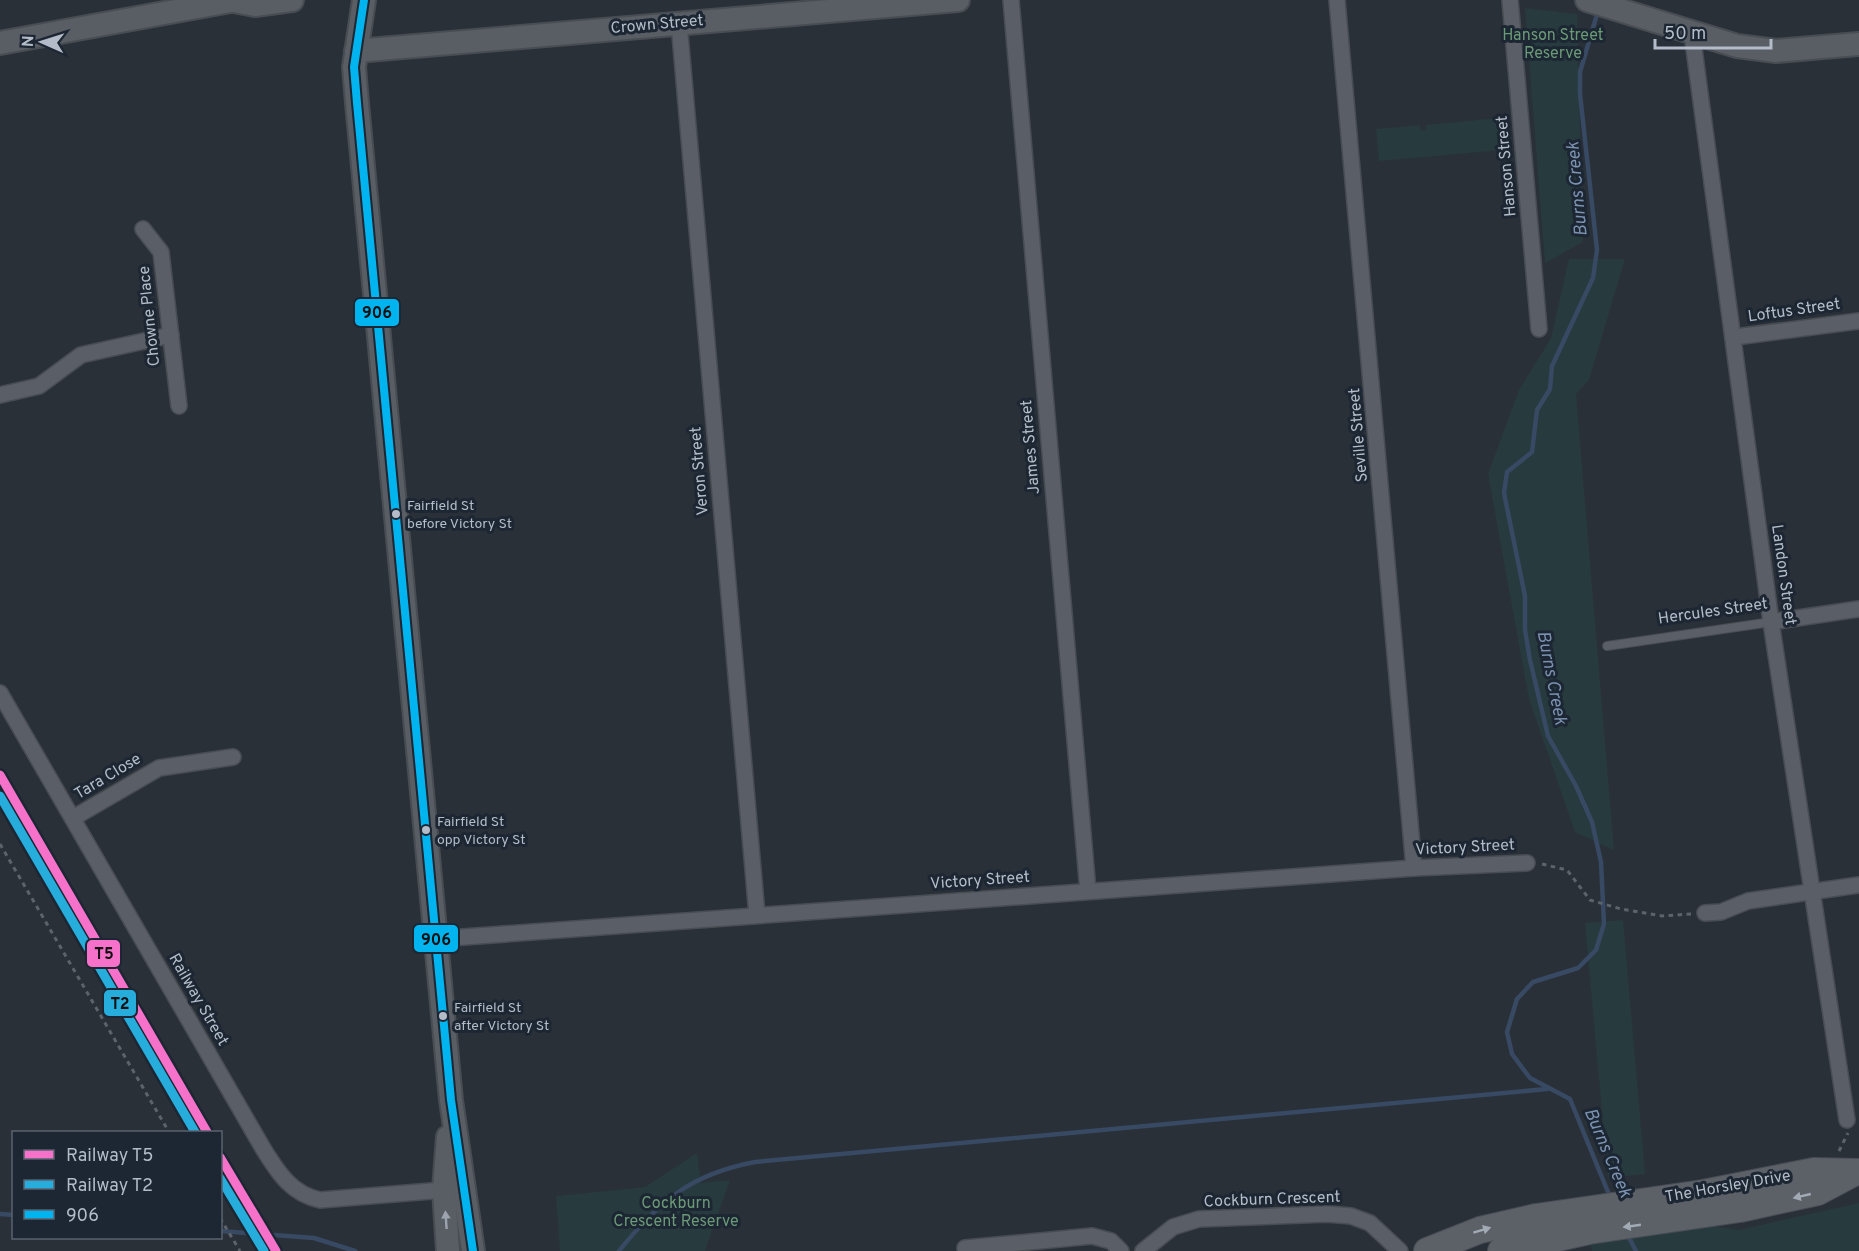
<svg xmlns="http://www.w3.org/2000/svg" width="1859" height="1251" font-family="Overpass,sans-serif">
	<style>
		.green { fill: #273a3e }
		.lines { fill: none; stroke-linecap: round; stroke-linejoin: round }
		.stream { stroke: #384963; stroke-width: 4.5 }
		.lane-casing { stroke: #484c53; stroke-width: 10 }
		.street-casing { stroke: #484c53; stroke-width: 18 }
		.secondary-casing { stroke: #484c53; stroke-width: 26 }
		.primary-casing { stroke: #484c55; stroke-width: 28 }
		.path { stroke: #5d636a; stroke-width: 3; stroke-dasharray: 4.5 4.5; stroke-linecap: butt }
		.lane { stroke: #5a5e66; stroke-width: 8 }
		.street { stroke: #5a5e66; stroke-width: 15 }
		.secondary { stroke: #595d64; stroke-width: 22 }
		.primary { stroke: #5c6168; stroke-width: 26 }
		.bus-1-casing { stroke: #1d2633; stroke-width: 12 }
		.bus-1 { stroke: #00b5ef; stroke-width: 8 }
		.rail-1-casing { stroke: #1d2633; stroke-width: 14 }
		.rail-2-casing { stroke: #1d2633; stroke-width: 14 }
		.rail-1 { stroke: #f672ca; stroke-width: 9 }
		.rail-2 { stroke: #26addc; stroke-width: 9 }
		.oneway { fill: #a2aab6 }
		.oneway2 { fill: #9da4b0 }
		.bus-dot { fill: #b4bcc9; stroke: #1d2633; stroke-width: 2 }
		.labels { text-anchor: middle; dominant-baseline: central; stroke-width: 6; stroke-linejoin: round; paint-order: stroke }
		.bus-label { font-size: 14px; fill: #b4bcc9; stroke: #1d2633; text-anchor: start }
		.street-label { font-size: 16px; fill: #b4bcc9; stroke: #1d2633 }
		.park-label { font-size: 16px; fill: #6b9a76; stroke: #1d2633 }
		.water-label { font-size: 18px; font-style: italic; fill: #7c92b1; stroke: #1d2633 }
		.line-badge { stroke: #1d2633; stroke-width: 2 }
		.pale-badge-label { font-size: 16px; text-anchor: middle; font-weight: bold; fill: #111 }
	</style>
	<rect width="100%" height="100%" fill="#2a3038"/>
	<g class="green">
		<path d="M1525,8L1577,14L1583,242L1545,263Z"/>
		<path d="M1499,118L1502,150L1379,161L1376,129L1420,125L1421,131L1426,130V125Z"/>
		<path d="M1569,259H1625L1589,380L1576,394L1614,850L1575,832L1529,699L1488,474L1519,390L1551,338Z"/>
		<path d="M1623,920L1645,1174L1608,1178L1585,923Z"/>
		<path d="M697,1153L701,1183L730,1180L705,1251H560L556,1196L645,1187Z"/>
		<path d="M1859,1203V1251H1592L1589,1231L1675,1220L1738,1230Z"/>
	</g>
	<g class="lines">
		<g class="stream">
			<path d="M1598,11L1580,72V94L1597,250L1593,278L1552,366L1550,389L1537,410L1532,452L1507,472L1504,493L1525,596V630L1530,660L1548,736L1576,786L1592,822L1601,862L1604,924L1596,950L1578,968L1533,982L1517,999L1507,1032L1512,1054L1530,1078L1570,1099L1610,1197"/>
			<path d="M0,1214L14,1215"/>
			<path d="M220,1231L314,1238L355,1251"/>
			<path d="M1626,1232L1636,1251"/>
			<path d="M619,1251C659,1201 691,1174 755,1162L1547,1089"/>
		</g>
		<defs>
			<path id="lane" d="M1607,646L1771,622"/>
			<g id="street">
				<path d="M1011,0L1088,891"/>
				<path d="M1337,0L1414,868"/>
				<path d="M1510,0L1539,329"/>
				<path d="M679,23L757,915"/>
				<path d="M1692,34L1771,622L1847,1120"/>
				<path d="M143,229L161,252L179,406"/>
				<path d="M1735,337L1859,321"/>
				<path d="M0,395L39,386L81,355L171,335"/>
				<path d="M1771,622L1859,609"/>
				<path d="M0,693L264,1150C279,1174 292,1194 320,1200L444,1190"/>
				<path d="M73,818L159,768L233,757"/>
				<path d="M1705,913L1721,912L1748,901L1859,885"/>
				<path d="M436,939L1414,868L1527,863"/>
				<path d="M965,1248L1092,1236L1111,1241L1121,1251"/>
				<path d="M1143,1251L1173,1227L1199,1219L1327,1214L1351,1216L1370,1223L1400,1251"/>
			</g>
			<g id="secondary">
				<path d="M364,0L354,67L357,103L451,1100L473,1251"/>
				<path d="M1587,0L1737,46L1776,51L1859,44"/>
				<path d="M234,1L255,5L292,0"/>
				<path d="M0,43L236,0"/>
				<path d="M356,51L958,0"/>
				<path d="M448,1137L444,1190L448,1251"/>
			</g>
			<g id="primary">
				<path d="M1427,1251L1480,1230L1536,1217L1703,1193L1814,1171L1859,1172"/>
				<path d="M1501,1251L1589,1231L1740,1209L1818,1192L1852,1174"/>
			</g>
		</defs>
		<use href="#lane" class="lane-casing"/>
		<use href="#street" class="street-casing"/>
		<use href="#secondary" class="secondary-casing"/>
		<use href="#primary" class="primary-casing"/>
		<g class="path">
			<path d="M0,844L169,1132"/>
			<path d="M1542,864L1567,870L1590,900L1621,909L1662,916L1691,914"/>
			<path d="M1839,1151L1848,1133"/>
			<path d="M220,1218L240,1251"/>
		</g>
		<use href="#lane" class="lane"/>
		<use href="#street" class="street"/>
		<use href="#secondary" class="secondary"/>
		<use href="#primary" class="primary"/>
		<defs>
			<path id="bus-1" d="M364,0L354,67L357,103L451,1100L473,1251"/>
		</defs>
		<use href="#bus-1" class="bus-1-casing"/>
		<use href="#bus-1" class="bus-1"/>
		<defs>
			<g id="rail-1">
				<path d="M0,775L207,1132"/>
				<path d="M220,1157L276,1251"/>
			</g>
			<g id="rail-2">
				<path d="M0,796L195,1132"/>
				<path d="M220,1178L264,1251"/>
			</g>
		</defs>
		<use href="#rail-1" class="rail-1-casing"/>
		<use href="#rail-2" class="rail-2-casing"/>
		<use href="#rail-1" class="rail-1"/>
		<use href="#rail-2" class="rail-2"/>
	</g>
	<defs><path id="oneway-solid" d="M-6-.8H1V-3.2L6.5 0L1 3.2V.8H-6Z" transform="scale(1.5)"/></defs>
	<g class="oneway">
		<use href="#oneway-solid" transform="translate(1802 1196) rotate(167)"/>
		<use href="#oneway-solid" transform="translate(1632 1226) rotate(172)"/>
		<use href="#oneway-solid" transform="translate(1482 1230) rotate(-17)"/>
	</g>
	<use class="oneway2" href="#oneway-solid" transform="translate(446 1220) rotate(-94)"/>
	<g class="bus-dot">
		<circle cx="396" cy="514" r="5"/>
		<circle cx="426" cy="830" r="5"/>
		<circle cx="443" cy="1016" r="5"/>
	</g>
	<g class="labels">
		<g class="bus-label">
			<text x="407" y="506">Fairfield St<tspan x="407" dy="18">before Victory St</tspan></text>
			<text x="437" y="822">Fairfield St<tspan x="437" dy="18">opp Victory St</tspan></text>
			<text x="454" y="1008">Fairfield St<tspan x="454" dy="18">after Victory St</tspan></text>
		</g>
		<g class="street-label">
			<text transform="translate(657 25) rotate(-5)">Crown Street</text>
			<text transform="translate(1507 166) rotate(-95)">Hanson Street</text>
			<text transform="translate(1794 311) rotate(-8)">Loftus Street</text>
			<text transform="translate(150 316) rotate(-96)">Chowne Place</text>
			<text transform="translate(1359 435) rotate(-95)">Seville Street</text>
			<text transform="translate(1031 447) rotate(-95)">James Street</text>
			<text transform="translate(700 471) rotate(-95)">Veron Street</text>
			<text transform="translate(1783 575) rotate(82)">Landon Street</text>
			<text transform="translate(1713 612) rotate(-8)">Hercules Street</text>
			<text transform="translate(108 777) rotate(-31)">Tara Close</text>
			<text transform="translate(1465 848) rotate(-3)">Victory Street</text>
			<text transform="translate(980 881) rotate(-4)">Victory Street</text>
			<text transform="translate(198 1000) rotate(60)">Railway Street</text>
			<text transform="translate(1728 1187) rotate(-10)">The Horsley Drive</text>
			<text transform="translate(1272 1200) rotate(-2)">Cockburn Crescent</text>
		</g>
		<g class="park-label">
			<text x="1553" y="36">Hanson Street<tspan x="1553" dy="18">Reserve</tspan></text>
			<text x="676" y="1204">Cockburn<tspan x="676" dy="18">Crescent Reserve</tspan></text>
		</g>
		<g class="water-label">
			<text transform="translate(1578 189) rotate(-95)">Burns Creek</text>
			<text transform="translate(1551 678) rotate(79)">Burns Creek</text>
			<text transform="translate(1607 1153) rotate(67)">Burns Creek</text>
		</g>
	</g>
	<g class="line-badge">
		<rect x="354" y="298" width="46" height="29" rx="6" fill="#00b5ef"/>
		<rect x="413" y="924" width="46" height="29" rx="6" fill="#00b5ef"/>
		<rect x="86" y="939" width="35" height="29" rx="6" fill="#f672ca"/>
		<rect x="103" y="989" width="34" height="28" rx="6" fill="#26addc"/>
	</g>
	<g class="pale-badge-label">
		<text x="377" y="318">906</text>
		<text x="436" y="945">906</text>
		<text x="104" y="959">T5</text>
		<text x="120" y="1009">T2</text>
	</g>
	<rect x="12" y="1131" width="210" height="108" fill="#1d2633" stroke="#59626f" stroke-width="1.5"/>
	<rect x="24" y="1150" width="30" height="9" fill="#f672ca" stroke="#59626f" stroke-width="1.5"/>
	<text x="66" y="1161" font-size="18" fill="#b4bcc9">Railway T5</text>
	<rect x="24" y="1180" width="30" height="9" fill="#26addc" stroke="#59626f" stroke-width="1.5"/>
	<text x="66" y="1191" font-size="18" fill="#b4bcc9">Railway T2</text>
	<rect x="24" y="1210" width="30" height="9" fill="#00b5ef" stroke="#59626f" stroke-width="1.5"/>
	<text x="66" y="1221" font-size="18" fill="#b4bcc9">906</text>
	<g transform="translate(42 42) rotate(273)" stroke="#1d2633" stroke-width="4.5" paint-order="stroke">
	<path d="M0-4.5L10 22L0 15L-10 22Z" fill="#b4bcc9"/>
	<text y="-9" font-size="16" font-weight="bold" text-anchor="middle" fill="#b4bcc9">N</text>
	</g>
	<path d="M1655 39v9h116v-9" fill="none" stroke="#b4bcc9" stroke-width="3"/>
	<text x="1664" y="39" font-size="18" fill="#b4bcc9" stroke="#1d2633" stroke-width="4.5" paint-order="stroke">50 m</text>
</svg>
